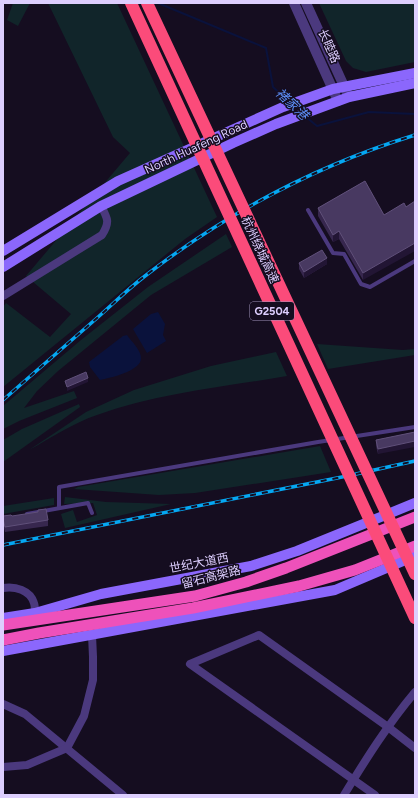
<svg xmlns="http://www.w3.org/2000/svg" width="418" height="798" font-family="Figtree,'Noto Sans SC',sans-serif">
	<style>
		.green { fill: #11252a }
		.water { fill: #0a123c }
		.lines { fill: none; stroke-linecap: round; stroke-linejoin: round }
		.stream { stroke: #0a123c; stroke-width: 2 }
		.service { stroke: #4b397e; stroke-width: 4 }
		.minor { stroke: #4b397e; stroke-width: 8 }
		.tertiary { stroke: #4b397e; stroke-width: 10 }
		.secondary { stroke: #8b67fc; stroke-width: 10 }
		.trunk { stroke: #ee51ba; stroke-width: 11 }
		.rail-casing { stroke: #05a7f2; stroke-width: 3.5 }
		.rail { stroke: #150d20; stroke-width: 2; stroke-dasharray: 6; stroke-linecap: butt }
		.motorway-bridge { stroke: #fb4b7a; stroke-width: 12 }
		.wall { fill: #37274e }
		.shaded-wall { fill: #221534 }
		.building { fill: #483961; stroke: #60507a }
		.labels { text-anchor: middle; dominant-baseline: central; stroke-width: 3; stroke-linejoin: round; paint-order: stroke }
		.shield { fill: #150d20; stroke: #a194bb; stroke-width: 1 }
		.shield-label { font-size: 11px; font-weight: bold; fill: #ddcefe }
		.street-label { font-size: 12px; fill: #ddcefe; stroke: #150d20 }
		.water-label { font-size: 13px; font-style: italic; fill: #5e91fb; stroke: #150d20 }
	</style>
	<rect width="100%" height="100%" fill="#150d20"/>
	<g class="green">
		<path d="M13,3H30L18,26L7,20Z"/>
		<path d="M48,3H117L217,217L185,239L3,387V307L6,303L50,337L71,314L26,276L130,153L113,137Z"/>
		<path d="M319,3H415V62L366,72L353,68L346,61Z"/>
		<path d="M226,234L232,247L151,295L58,371L37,391L24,408L74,391L77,398L19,421L3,429V406L81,340L148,287Z"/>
		<path d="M317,344L403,350L415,349V355L328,369Z"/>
		<path d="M276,352L287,376C224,387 158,393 97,415C73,423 51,438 29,450L86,412L134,390L211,366Z"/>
		<path d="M79,404L80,407L3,462V440L22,429Z"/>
		<path d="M320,446L331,472L195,493L159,495L74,489L78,487Z"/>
		<path d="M65,497L106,502L171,504L65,528L61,514L73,510L77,522L97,515L93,503L64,504Z"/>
		<path d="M54,498V505L3,514V506Z"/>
	</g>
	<g class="water">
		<path d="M158,312L165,324L163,335L166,341L147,353L133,329L151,314Z"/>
		<path d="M127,335C131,341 142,351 141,359C140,371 110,378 100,380L90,367L89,362L123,336Z"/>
	</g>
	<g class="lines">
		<g class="stream">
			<path d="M158,3L266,48L273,87L289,102"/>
			<path d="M306,117L317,126L369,112L415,114"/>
		</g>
		<g class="service">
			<path d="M308,210L333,253L344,254L361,284L370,287L415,261"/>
			<path d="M59,508V487L318,442L415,427"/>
			<path d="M27,514L88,503L92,513"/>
		</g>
		<g class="minor">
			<path d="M3,296L102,235C110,222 108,219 101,206"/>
			<path d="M3,588C15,586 30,590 34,603C35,606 35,610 35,613"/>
			<path d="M3,704L25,714L123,795"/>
			<path d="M3,767L27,765L67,748L84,716L93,680V657L92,635"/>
			<path d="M344,795C366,759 388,724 415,692"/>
			<path d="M375,795L190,664L259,635L388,727L415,748"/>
		</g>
		<g class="tertiary">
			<path d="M294,3L338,101"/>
			<path d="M306,3L349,97"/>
		</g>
		<g class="secondary">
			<path d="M3,251L118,181L283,107L333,89L415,73"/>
			<path d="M3,267L101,206L233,143L276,124L349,97L415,83"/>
			<path d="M3,618L35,613L101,594L251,566L297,551L415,503"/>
			<path d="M3,651L335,590L415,556"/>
		</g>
		<g class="trunk">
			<path d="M3,625L195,596L246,582L286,568L415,517"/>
			<path d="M3,640L39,633L193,608L299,586L355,570L415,546"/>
		</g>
		<defs>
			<g id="rail">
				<path d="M3,400C34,373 66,345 97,318C113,304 128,289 145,276C225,214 318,165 415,135"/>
				<path d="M3,545L347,476L415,461"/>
			</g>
		</defs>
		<use href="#rail" class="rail-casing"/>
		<use href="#rail" class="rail"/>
		<g class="motorway-bridge">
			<path d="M131,3L415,618"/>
			<path d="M147,3L415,574"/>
		</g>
	</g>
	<g class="wall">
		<path d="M365,181L363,280L339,239L333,242L318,216V208Z"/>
		<path d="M299,263L327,264L304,278L299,269Z"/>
		<path d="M415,432L378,454L376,446V440Z"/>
		<path d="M3,516L48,520V526L5,532L3,524Z"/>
	</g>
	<g class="shaded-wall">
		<path d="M339,231V239L333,242V235Z"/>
		<path d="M415,243V251L363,280V273Z"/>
		<path d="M327,258V264L304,278V272Z"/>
		<path d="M88,378V382L67,391V387Z"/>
		<path d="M415,441V447L378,454V449Z"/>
	</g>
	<g class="building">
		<path d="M365,181L384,215L404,203L406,207L415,201V243L363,273L339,231L333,235L318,208Z"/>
		<path d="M322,250L327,258L304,272L299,263Z"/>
		<path d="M86,372L88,378L67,387L65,381Z"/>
		<path d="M415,432V441L378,449L376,440Z"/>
		<path d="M46,509L48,520L5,527L3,519V516L11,515L12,516L38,512V510Z"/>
	</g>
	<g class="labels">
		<rect class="shield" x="250" y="302" width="44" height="18" rx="3"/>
		<g class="shield-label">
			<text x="272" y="311">G2504</text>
		</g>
		<g class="street-label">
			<text transform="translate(329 46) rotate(66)">长睦路</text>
			<text transform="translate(196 147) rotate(-25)">North Huafeng Road</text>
			<text transform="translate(260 250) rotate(65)">杭州绕城高速</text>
			<text transform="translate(199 563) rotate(-11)">世纪大道西</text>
			<text transform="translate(211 577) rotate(-14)">留石高架路</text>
		</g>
		<g class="water-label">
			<text transform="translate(292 104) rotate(43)">褚家港</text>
		</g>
	</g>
	<rect width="418" height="798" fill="none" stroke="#ddcefe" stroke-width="8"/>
</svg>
